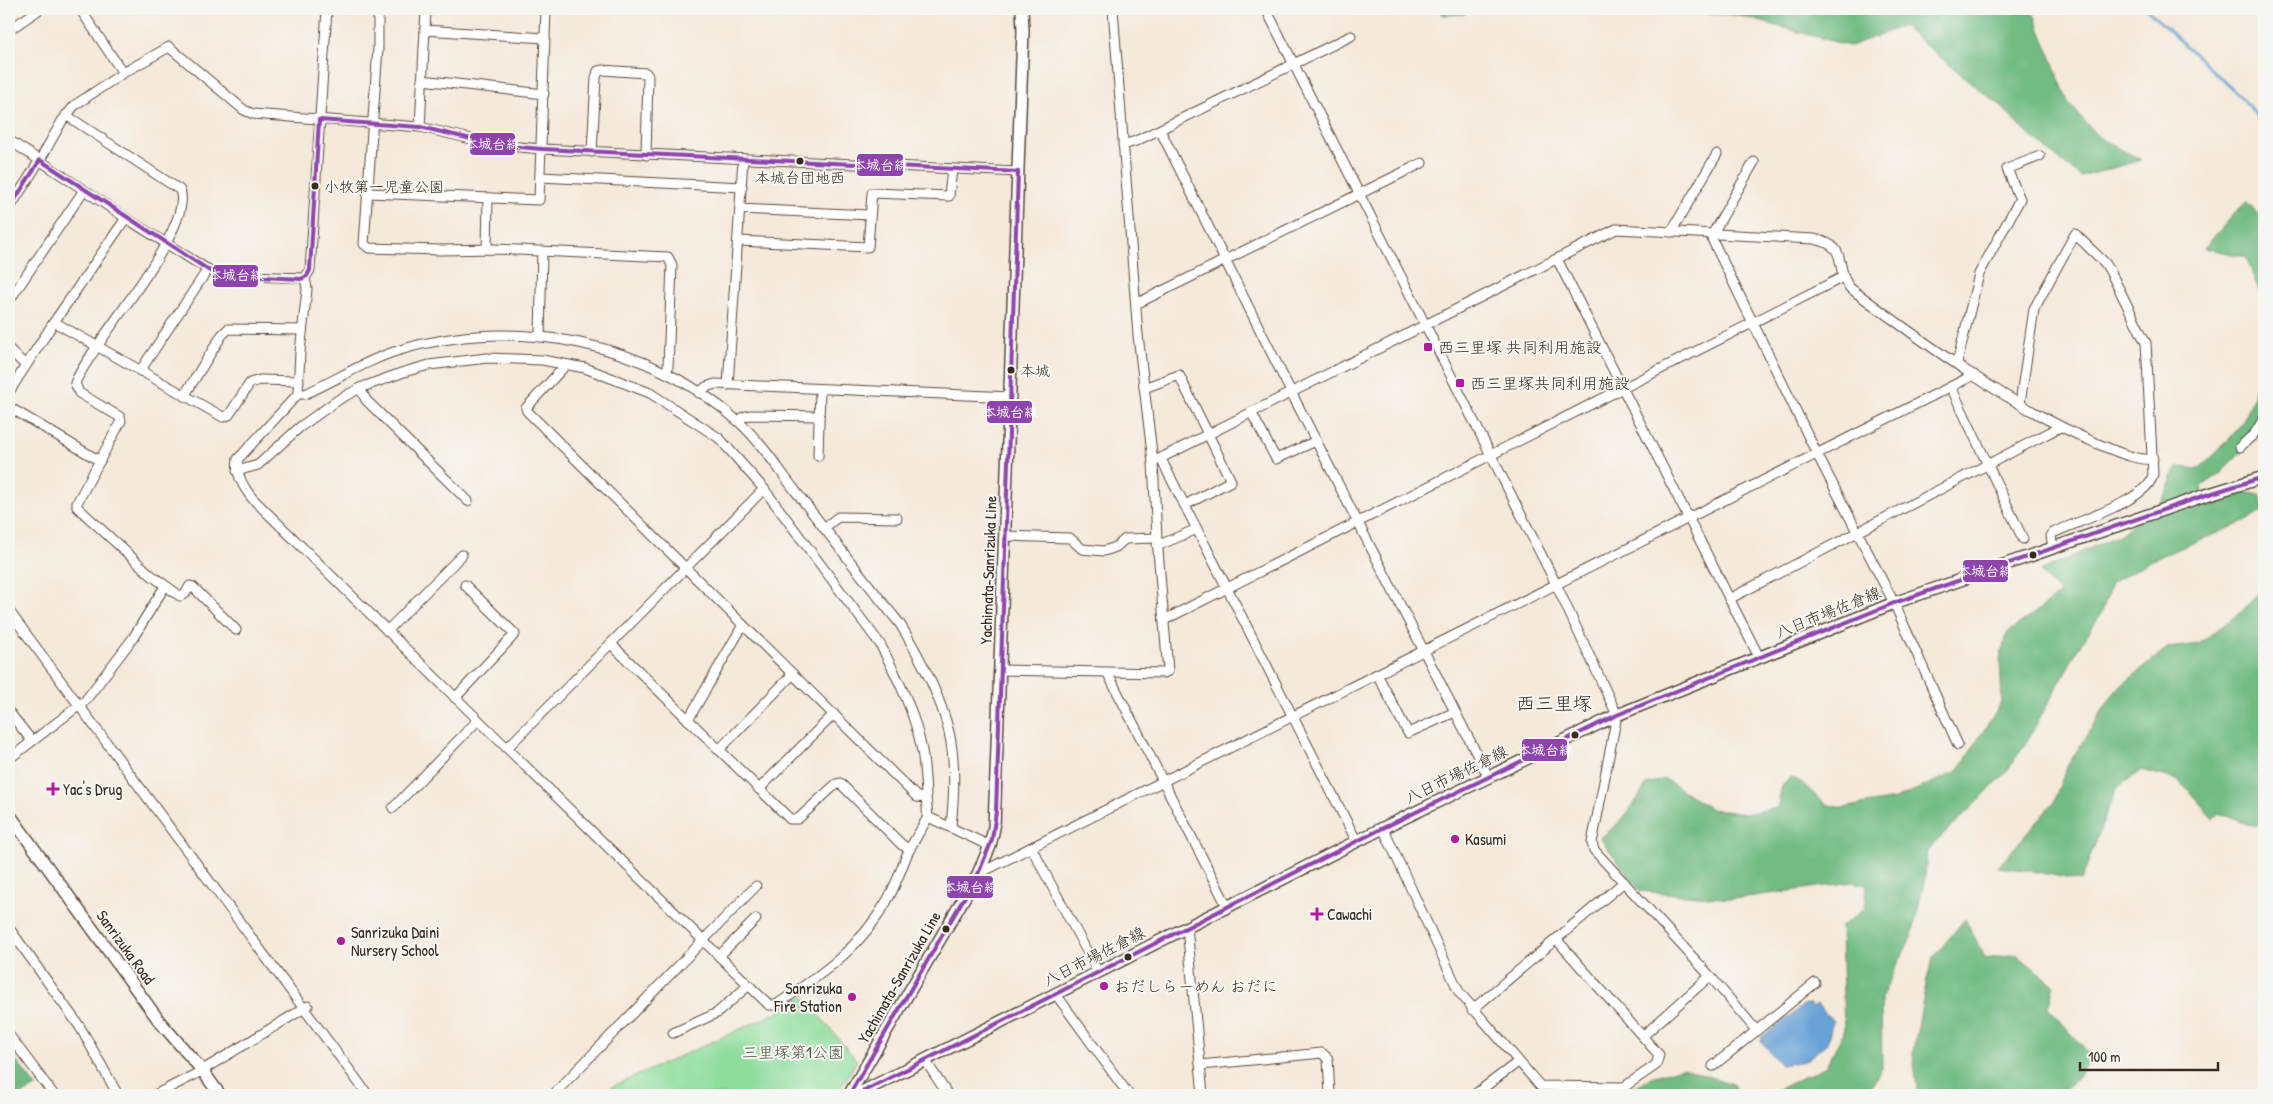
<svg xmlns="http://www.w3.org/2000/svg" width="2273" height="1104" font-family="'Patrick Hand','Klee One',sans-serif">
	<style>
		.green { fill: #8ddd9c; stroke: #64845d }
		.forest { fill: #72bc84; stroke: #567351 }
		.water { fill: #67a2d7; stroke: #51667a }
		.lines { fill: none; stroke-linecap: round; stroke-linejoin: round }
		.stream { stroke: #67a2d7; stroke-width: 2.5 }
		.minor-casing { stroke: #57473a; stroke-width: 11 }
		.major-casing { stroke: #57473a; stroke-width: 14 }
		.minor { stroke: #fff; stroke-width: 9 }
		.major { stroke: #fff; stroke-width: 11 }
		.bus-1-casing { stroke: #f6f6f2; stroke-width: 8 }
		.bus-1 { stroke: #8e44ad; stroke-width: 4 }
		.bus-dot { fill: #3b2a1e; stroke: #f6f6f2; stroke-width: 2 }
		.poi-dot { fill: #b5179e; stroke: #f6f6f2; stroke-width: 2 }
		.labels { text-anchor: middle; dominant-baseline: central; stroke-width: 4; stroke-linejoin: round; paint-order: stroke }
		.bus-label { font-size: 15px; fill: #3b2a1e; stroke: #f6f6f2; text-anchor: start }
		.poi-label { font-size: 16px; fill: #3b2a1e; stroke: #f6f6f2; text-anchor: start }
		.street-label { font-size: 16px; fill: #3b2a1e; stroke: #f6f6f2 }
		.park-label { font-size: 16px; fill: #50573e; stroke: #f6f6f2 }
		.quarter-label { font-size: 19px; fill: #3b2a1e; stroke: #f6f6f2 }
		.line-badge { stroke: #f6f6f2; stroke-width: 2 }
		.badge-label { font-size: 14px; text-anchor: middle; font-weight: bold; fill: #fff }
	</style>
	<rect width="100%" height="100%" fill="#f6f6f2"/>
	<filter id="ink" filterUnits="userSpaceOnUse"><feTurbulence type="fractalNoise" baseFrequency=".02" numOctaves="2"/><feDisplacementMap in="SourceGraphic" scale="10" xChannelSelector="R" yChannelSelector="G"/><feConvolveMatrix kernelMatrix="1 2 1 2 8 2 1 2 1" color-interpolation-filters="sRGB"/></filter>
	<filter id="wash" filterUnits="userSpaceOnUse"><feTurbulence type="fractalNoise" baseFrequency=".0096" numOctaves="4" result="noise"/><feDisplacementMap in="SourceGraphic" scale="20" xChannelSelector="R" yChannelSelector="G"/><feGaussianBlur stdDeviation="1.12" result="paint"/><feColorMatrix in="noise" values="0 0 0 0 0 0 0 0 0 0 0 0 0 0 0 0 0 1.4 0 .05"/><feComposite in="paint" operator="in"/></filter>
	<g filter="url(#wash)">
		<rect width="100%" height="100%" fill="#f5e9d9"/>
		<path class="green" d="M803,996L857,1061L836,1095H594L776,1013Z"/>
		<g class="forest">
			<path d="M1440,9H1471L1464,14L1443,15Z"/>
			<path d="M1628,9H1995L2034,14L2068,102L2098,137L2141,160L2081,177L2027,133L1999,104L1981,91L1903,26L1850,46L1737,15L1639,11Z"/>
			<path d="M2246,201L2264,219V304L2246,257L2204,248Z"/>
			<path d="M2264,361V429L2220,474L2202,486L2204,505L2245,492L2260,495L2264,510L2249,520L2156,558L2111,583L2102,612L2079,647L2030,736L2005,774L1927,851L1925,877L1912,935L1881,998L1882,1067L1867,1095H1767L1826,1066L1844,1032L1841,926L1865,909L1867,885L1853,882L1733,899L1640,891L1600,838C1624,821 1631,809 1647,784L1665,779L1711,809L1745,814L1777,808L1782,786L1791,777L1801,782L1825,804L1843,808L1895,799L1958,771L2002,702L2000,659L2007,633L2060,594L2040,571L2119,535L2162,501L2177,467L2200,469C2216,452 2238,434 2247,413C2254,396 2256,378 2264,361Z"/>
			<path d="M2264,588L2263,826L2247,824L2219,813L2213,818L2180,781L2142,770L2116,788L2081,881L2033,871L1998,867L2054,802L2066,768L2115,691L2167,648L2199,644L2241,612Z"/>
			<path d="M1965,919L1986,959L2016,954L2054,985L2048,1007L2093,1058L2062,1095H1914L1917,1089L1913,1053L1927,979L1934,957Z"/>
			<path d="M9,1051L36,1087L21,1095H9Z"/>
			<path d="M1682,1068L1733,1084L1737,1095H1625L1651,1077Z"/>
			<path d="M1526,1091L1589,1095H1518Z"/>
		</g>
		<path class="water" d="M1805,1004H1810L1812,1007L1817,1004L1833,1021L1827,1043L1805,1061L1781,1065L1761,1042L1762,1037Z"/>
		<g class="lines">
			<path class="stream" d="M2146,9L2243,99L2264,125"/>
		</g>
	</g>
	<g filter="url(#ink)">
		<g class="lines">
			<defs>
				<g id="minor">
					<path d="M80,9L123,73"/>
					<path d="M378,9V48L364,244L369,248L440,250L495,249L668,257L672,265L668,367L666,373"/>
					<path d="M1266,9L1556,584L1617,715L1592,843L1594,850L1710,976L1756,1030"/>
					<path d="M9,30L40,9"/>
					<path d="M425,30L545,38"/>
					<path d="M422,80L544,94"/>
					<path d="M66,115L180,190C195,229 92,342 75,383L79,393L120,417L121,421L77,503V507L151,575L180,596L185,594L190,586L193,587L236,630"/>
					<path d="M420,127L426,9"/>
					<path d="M1160,130L1291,392L1488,776"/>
					<path d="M9,140L126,218L210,271L224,275L305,278L310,270L327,9"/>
					<path d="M1123,145L1136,141L1351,36"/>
					<path d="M592,152L596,78L598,71L602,70L646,73L648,76L646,155"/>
					<path d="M1754,162L1713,233L1712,239L1817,454L1894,603L1958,745"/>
					<path d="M540,177L742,187"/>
					<path d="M368,193L539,200L546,9"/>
					<path d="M9,209L40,160L62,121L75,105L123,73L169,47L244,110L253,114L420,127L497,145L542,149L1018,172"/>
					<path d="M740,209L870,215"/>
					<path d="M1671,232L1717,154"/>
					<path d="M738,241L868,247L872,193L949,196L952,169"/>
					<path d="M487,249L488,198"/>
					<path d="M1557,259L1759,657"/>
					<path d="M305,278L307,289L300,352L298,394L238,459C235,473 244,488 252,498L769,1005H776C821,975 861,948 888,899C897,883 902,866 909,850C915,839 922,828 928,817"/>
					<path d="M9,301L84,190"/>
					<path d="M1136,304L1422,163"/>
					<path d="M54,322L223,417L229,415L250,383L260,380L299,381"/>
					<path d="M540,337L542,251"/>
					<path d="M9,349L25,365"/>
					<path d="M1957,363L1979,274L2020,199L2007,169L2040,156"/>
					<path d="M564,364L563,368L526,408L527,411L917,797L925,798"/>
					<path d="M140,371L208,269"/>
					<path d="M728,385L743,159"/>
					<path d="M1951,387L2023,539"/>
					<path d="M360,388L366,400L468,501"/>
					<path d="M1144,388L1179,375L1231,481L1185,505"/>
					<path d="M9,392L54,322L126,218"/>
					<path d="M699,393L706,387L715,384L1011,397"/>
					<path d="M298,394H305C337,380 366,360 400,350C515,315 651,342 740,423C762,443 779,470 797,493C831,537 865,581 900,624C920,657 940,694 949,732C956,763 954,796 951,827"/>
					<path d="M184,396L222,335L228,329L302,330"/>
					<path d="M2020,403L2034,309L2075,234L2105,263L2110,271L2146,343L2153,474C2150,500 2075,522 2053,533L2051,536L2053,548"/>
					<path d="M9,407L100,461"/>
					<path d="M1251,412L1276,459L1316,441"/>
					<path d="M739,422L743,417L750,415L819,416"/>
					<path d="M2240,447L2255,433L2264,418"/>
					<path d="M818,456L820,389"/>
					<path d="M1161,459L1357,842"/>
					<path d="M1153,462L1616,229L1814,239C1851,246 1833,267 1850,288C1927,345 2010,406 2098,444C2114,450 2135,461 2153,459"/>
					<path d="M237,471L258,465L300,427L338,400L360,388L404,372L429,365L487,358L542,360L585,368L650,393L719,438L764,489L880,644C898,678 915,713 922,751C926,773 925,795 928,817L990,846"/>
					<path d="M824,528L838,517L897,518"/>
					<path d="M1005,536L1070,538L1082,549L1104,551L1116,547L1125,539L1157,538"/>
					<path d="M1157,546L1197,529"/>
					<path d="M1729,599L2060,427"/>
					<path d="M9,611L368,1095"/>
					<path d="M1164,620L1843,277"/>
					<path d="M387,631L462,555"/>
					<path d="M611,644L790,819H798L836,784L840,783L902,845L910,849"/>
					<path d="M1000,670L1164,673L1168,671L1157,538L1153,462L1138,335L1113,9"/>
					<path d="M1108,674L1227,906"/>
					<path d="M1377,674L1408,733L1455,712"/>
					<path d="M455,698L515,634L465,585"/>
					<path d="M9,712L32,741"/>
					<path d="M688,720L743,625"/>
					<path d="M507,748L764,489"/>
					<path d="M719,750L793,674"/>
					<path d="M9,759L85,701L133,638L165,586"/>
					<path d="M759,789L834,714"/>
					<path d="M393,808L477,721"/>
					<path d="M1383,828L1459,992L1540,1086L1624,1087L1656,1065L1659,1055L1556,939"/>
					<path d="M1031,847L1098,972"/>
					<path d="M978,874L1974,375"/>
					<path d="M1187,927L1203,1095"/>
					<path d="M9,928L80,1027L118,1095"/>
					<path d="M719,956L756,919"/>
					<path d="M1055,993L1129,1095"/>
					<path d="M1472,1010L1624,882"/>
					<path d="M673,1033L717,1013L749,985"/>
					<path d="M9,1035L54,1095"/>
					<path d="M1643,1036L1710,976"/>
					<path d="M925,1060L948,1095"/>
					<path d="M1201,1065L1322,1053L1328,1059L1330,1095"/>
					<path d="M1713,1066L1815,983"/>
					<path d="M155,1095L196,1074L308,1006"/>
					<path d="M553,1095L756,886"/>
					<path d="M1474,1095L1518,1062"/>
				</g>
				<g id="major">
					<path d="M9,814L160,1022L202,1070L220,1095"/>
					<path d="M849,1095L978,874L990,846L994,828L1023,31L1022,9"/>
					<path d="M856,1095L1383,828L1617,715L1894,603L2203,496L2264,477"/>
				</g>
			</defs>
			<use href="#minor" class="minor-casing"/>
			<use href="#major" class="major-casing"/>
			<use href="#minor" class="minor"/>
			<use href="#major" class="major"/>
			<defs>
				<g id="bus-1">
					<path d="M319,120L420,127L497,145L542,149L1018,172"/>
					<path d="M40,160L210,271L224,275L301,279L307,276L310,270L319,120"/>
					<path d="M9,209L40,160"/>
					<path d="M849,1095L978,874L992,840L996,812L1018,172"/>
					<path d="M856,1095L1383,828L1617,715L1894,603L2203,496L2264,477"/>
				</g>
			</defs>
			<use href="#bus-1" class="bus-1-casing"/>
			<use href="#bus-1" class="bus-1"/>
		</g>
	</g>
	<g class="bus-dot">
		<circle cx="800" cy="161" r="4.5"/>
		<circle cx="315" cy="186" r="4.5"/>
		<circle cx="1011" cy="370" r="4.5"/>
		<circle cx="2033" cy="555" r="4.5"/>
		<circle cx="1575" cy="735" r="4.5"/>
		<circle cx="946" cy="929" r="4.5"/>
		<circle cx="1128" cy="957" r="4.5"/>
	</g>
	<g class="poi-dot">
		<rect x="1423" y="342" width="10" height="10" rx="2.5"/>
		<rect x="1455" y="378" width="10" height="10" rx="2.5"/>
		<path d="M50.5 781.5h5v5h5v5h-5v5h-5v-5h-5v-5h5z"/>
		<circle cx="1455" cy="839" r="5"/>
		<path d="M1314.5 906.5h5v5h5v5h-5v5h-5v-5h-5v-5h5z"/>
		<circle cx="341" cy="941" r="5"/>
		<circle cx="1104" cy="986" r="5"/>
		<circle cx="852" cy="997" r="5"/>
	</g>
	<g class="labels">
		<g class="bus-label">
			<text x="800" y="177" text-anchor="middle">本城台団地西</text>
			<text x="324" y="186">小牧第一児童公園</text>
			<text x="1020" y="370">本城</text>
		</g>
		<g class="poi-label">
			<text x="1438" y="347">西三里塚 共同利用施設</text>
			<text x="1470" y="383">西三里塚共同利用施設</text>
			<text x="63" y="789">Yac's Drug</text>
			<text x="1465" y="839">Kasumi</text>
			<text x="1327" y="914">Cawachi</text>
			<text x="351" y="932">Sanrizuka Daini<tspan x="351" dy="18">Nursery School</tspan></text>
			<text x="1114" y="986">おだしらーめん おだに</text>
			<text x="842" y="988" text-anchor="end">Sanrizuka<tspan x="842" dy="18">Fire Station</tspan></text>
		</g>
		<g class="street-label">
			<text transform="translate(988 570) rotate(-88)">Yachimata-Sanrizuka Line</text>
			<text transform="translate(1828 612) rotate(-22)">八日市場佐倉線</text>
			<text transform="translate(1456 774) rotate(-26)">八日市場佐倉線</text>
			<text transform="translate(126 947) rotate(54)">Sanrizuka Road</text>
			<text transform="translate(1094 956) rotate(-27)">八日市場佐倉線</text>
			<text transform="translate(899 977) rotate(-60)">Yachimata-Sanrizuka Line</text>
		</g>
		<g class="park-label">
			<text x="793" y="1052">三里塚第1公園</text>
		</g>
		<g class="quarter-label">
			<text x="1554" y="703">西三里塚</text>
		</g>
	</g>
	<g class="line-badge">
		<rect x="469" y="132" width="47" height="24" rx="5" fill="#8e44ad"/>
		<rect x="856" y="153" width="48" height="24" rx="5" fill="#8e44ad"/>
		<rect x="212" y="264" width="47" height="24" rx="5" fill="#8e44ad"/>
		<rect x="986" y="400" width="47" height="24" rx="5" fill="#8e44ad"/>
		<rect x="1962" y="559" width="47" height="24" rx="5" fill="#8e44ad"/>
		<rect x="1521" y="738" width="47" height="24" rx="5" fill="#8e44ad"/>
		<rect x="946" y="875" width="48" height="24" rx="5" fill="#8e44ad"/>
	</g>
	<g class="badge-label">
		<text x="492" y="149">本城台線</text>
		<text x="880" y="170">本城台線</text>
		<text x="236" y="280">本城台線</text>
		<text x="1010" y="417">本城台線</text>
		<text x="1985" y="576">本城台線</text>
		<text x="1545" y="755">本城台線</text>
		<text x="970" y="892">本城台線</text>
	</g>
	<rect width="2273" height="1104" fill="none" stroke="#f6f6f2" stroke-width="30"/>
	<path d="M2080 1062v8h138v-8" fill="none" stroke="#3b2a1e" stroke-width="2.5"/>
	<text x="2088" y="1062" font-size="15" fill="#3b2a1e" stroke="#f6f6f2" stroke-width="4" paint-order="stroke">100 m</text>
</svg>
